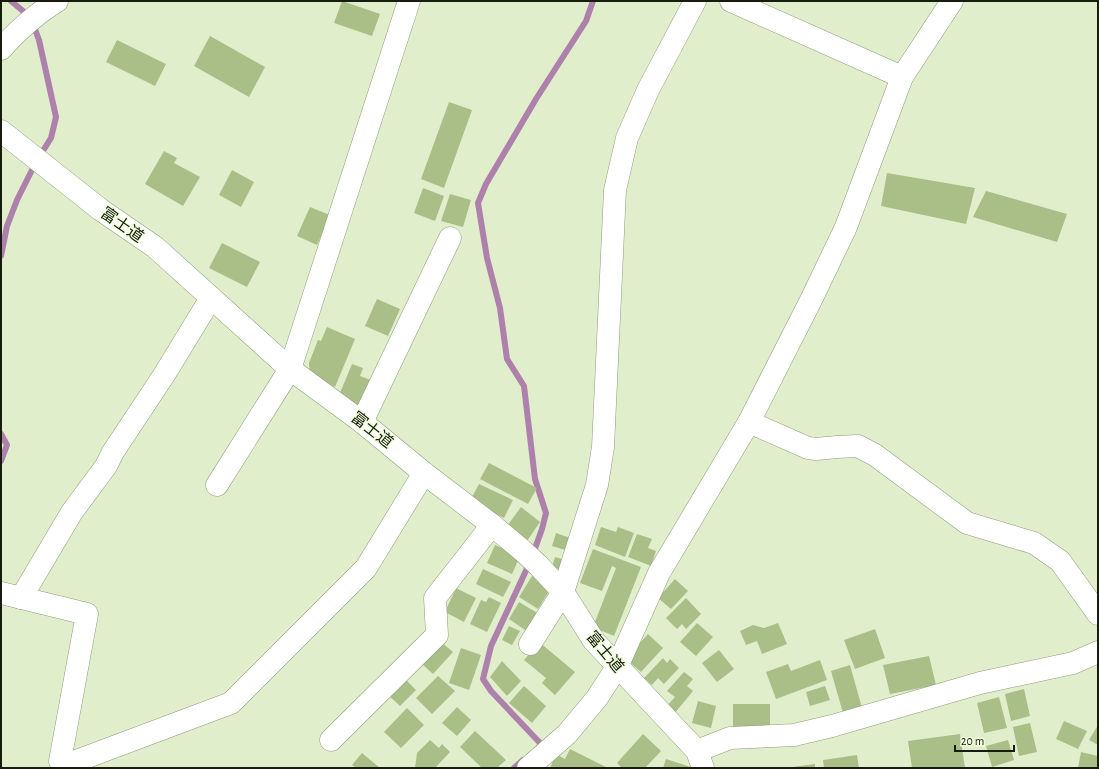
<svg xmlns="http://www.w3.org/2000/svg" width="1099" height="769" font-family="'Alegreya Sans','Noto Sans JP',sans-serif">
	<style>
		.lines { fill: none; stroke-linecap: round; stroke-linejoin: round }
		.stream { stroke: #ad81ab; stroke-width: 6 }
		.building { fill: #aabf87 }
		.minor-casing { stroke: #8f9c7b; stroke-width: 23 }
		.minor { stroke: #fff; stroke-width: 22 }
		.labels { text-anchor: middle; dominant-baseline: central; stroke-width: 3; stroke-linejoin: round; paint-order: stroke }
		.street-label { font-size: 16px; fill: #171c0f; stroke: #eefcd9 }
	</style>
	<rect width="100%" height="100%" fill="#e0eecc"/>
	<g class="lines">
		<g class="stream">
			<path d="M11,1L29,16"/>
			<path d="M1,256L7,226L17,200L36,162L51,138L56,117L39,40L33,24"/>
			<path d="M1,434L7,445L1,461"/>
			<path d="M533,554L542,529L546,513L535,479L524,386L507,359L500,308L487,258L478,203L486,184L536,99L586,21L593,1"/>
			<path d="M530,562L491,646L483,679L491,691L541,744L538,748"/>
			<path d="M514,768L523,760"/>
		</g>
	</g>
	<g class="building">
		<path d="M342,1L380,14L372,36L334,23Z"/>
		<path d="M210,36L265,67L249,97L194,66Z"/>
		<path d="M117,40L166,64L155,86L106,62Z"/>
		<path d="M449,102L472,110L444,188L421,179Z"/>
		<path d="M164,151L177,158L174,163L200,177L183,206L145,184Z"/>
		<path d="M232,170L254,182L241,207L219,195Z"/>
		<path d="M887,173L975,188L966,224L881,206Z"/>
		<path d="M423,188L444,196L435,221L414,213Z"/>
		<path d="M986,191L1067,214L1057,242L973,217Z"/>
		<path d="M450,194L471,200L463,227L441,221Z"/>
		<path d="M310,207L330,215L317,245L297,236Z"/>
		<path d="M222,243L260,262L247,287L209,268Z"/>
		<path d="M377,299L400,309L388,336L365,326Z"/>
		<path d="M327,327L355,339L335,387L310,377L309,363L318,340L321,341Z"/>
		<path d="M352,364L363,368L360,376L371,380L358,409L337,400Z"/>
		<path d="M489,463L537,488L528,504L480,479Z"/>
		<path d="M479,484L513,500L504,518L470,501Z"/>
		<path d="M521,507L540,522L527,541L507,526Z"/>
		<path d="M601,527L616,532L618,527L634,533L625,557L595,545Z"/>
		<path d="M556,533L576,540L572,552L552,546Z"/>
		<path d="M637,534L652,539L648,548L656,551L651,566L628,557Z"/>
		<path d="M495,545L520,556L512,574L487,563Z"/>
		<path d="M593,549L641,567L614,636L593,627L616,568L612,566L602,591L580,583Z"/>
		<path d="M555,557L569,561L567,571L552,567Z"/>
		<path d="M483,569L511,582L503,597L476,584Z"/>
		<path d="M532,576L551,588L538,609L519,597Z"/>
		<path d="M675,579L688,591L671,609L658,598Z"/>
		<path d="M456,588L476,598L464,622L445,612Z"/>
		<path d="M489,597L501,603L487,632L470,624L481,600L486,602Z"/>
		<path d="M686,598L701,614L686,629L682,624L677,629L666,618Z"/>
		<path d="M519,602L539,614L528,632L509,619Z"/>
		<path d="M697,623L713,637L696,656L680,642Z"/>
		<path d="M778,623L787,644L762,654L757,641L746,645L740,631L753,625L764,628Z"/>
		<path d="M509,626L520,631L512,645L502,640Z"/>
		<path d="M875,629L885,658L855,669L844,640Z"/>
		<path d="M648,634L663,648L641,672L626,659Z"/>
		<path d="M440,641L453,652L433,674L420,662Z"/>
		<path d="M539,642L575,672L555,695L542,683L546,678L524,660Z"/>
		<path d="M461,648L481,655L469,690L449,683Z"/>
		<path d="M719,650L734,669L717,682L702,663Z"/>
		<path d="M929,656L936,685L890,694L883,665Z"/>
		<path d="M663,658L667,663L670,659L679,668L664,684L658,678L652,685L644,678Z"/>
		<path d="M820,660L827,680L776,699L766,672L788,664L791,671Z"/>
		<path d="M502,661L521,681L507,696L490,677Z"/>
		<path d="M850,665L862,708L843,713L831,671Z"/>
		<path d="M684,672L693,679L687,686L693,691L674,714L666,707L675,697L667,691Z"/>
		<path d="M401,675L416,690L400,706L385,692Z"/>
		<path d="M438,676L455,691L432,714L416,698Z"/>
		<path d="M524,686L546,706L532,723L509,703Z"/>
		<path d="M825,686L830,700L810,706L806,692Z"/>
		<path d="M1024,689L1030,716L1011,721L1005,694Z"/>
		<path d="M999,697L1007,728L984,733L977,703Z"/>
		<path d="M698,701L716,706L711,728L692,723Z"/>
		<path d="M733,704H770V728L733,727Z"/>
		<path d="M457,707L471,720L457,736L442,723Z"/>
		<path d="M407,708L424,725L401,748L384,732Z"/>
		<path d="M1064,721L1087,731L1078,749L1056,739Z"/>
		<path d="M1030,723L1037,752L1019,756L1013,727Z"/>
		<path d="M1098,725V745L1089,740Z"/>
		<path d="M475,731L506,760L497,768H482L460,747Z"/>
		<path d="M643,734L661,751L645,768H622L617,763Z"/>
		<path d="M960,734L965,768H912L908,741Z"/>
		<path d="M430,740L439,748L442,744L450,752L435,768H415L417,753Z"/>
		<path d="M1008,740L1014,760L992,767L986,746Z"/>
		<path d="M570,749L608,768H550L556,754L565,759Z"/>
		<path d="M1081,752L1098,756V768H1078Z"/>
		<path d="M362,753L380,768H356L352,765Z"/>
		<path d="M857,755L859,768H824L823,760Z"/>
		<path d="M666,759L694,768H663Z"/>
		<path d="M815,764V768H792V767Z"/>
	</g>
	<g class="lines">
		<defs>
			<g id="minor">
				<path d="M731,1L902,77"/>
				<path d="M1,49C18,30 36,14 57,1"/>
				<path d="M1,131L101,210L155,247L290,369L362,422L424,473L492,525L523,551L538,565L563,592L594,641L697,751L703,768"/>
				<path d="M362,422L450,238"/>
				<path d="M749,422L808,448L816,449L837,447L858,446L875,455L967,523L1034,543L1060,561L1098,614"/>
				<path d="M217,485L290,369L409,1"/>
				<path d="M1,593L87,614L60,761L63,766L231,703L366,568L424,473"/>
				<path d="M21,598L72,512L106,466L113,452L164,375L211,298"/>
				<path d="M530,644L563,592L597,485L603,447L615,190L627,138L648,90L695,1"/>
				<path d="M331,740L437,635L435,598L492,525"/>
				<path d="M697,751L730,738L794,735L832,726L980,683L1073,663L1098,652"/>
				<path d="M528,768L567,734L597,698L617,667L659,573L749,422L812,298L846,227L902,77L952,1"/>
			</g>
		</defs>
		<use href="#minor" class="minor-casing"/>
		<use href="#minor" class="minor"/>
	</g>
	<g class="labels">
		<g class="street-label">
			<text transform="translate(122 225) rotate(35)">富士道</text>
			<text transform="translate(372 430) rotate(38)">富士道</text>
			<text transform="translate(605 652) rotate(50)">富士道</text>
		</g>
	</g>
	<rect width="1099" height="769" fill="none" stroke="#171c0f" stroke-width="4"/>
	<path d="M955 745v6h59v-6" fill="none" stroke="#171c0f" stroke-width="2"/>
	<text x="961" y="745" font-size="12" fill="#171c0f" stroke="#eefcd9" stroke-width="3" paint-order="stroke">20 m</text>
</svg>
